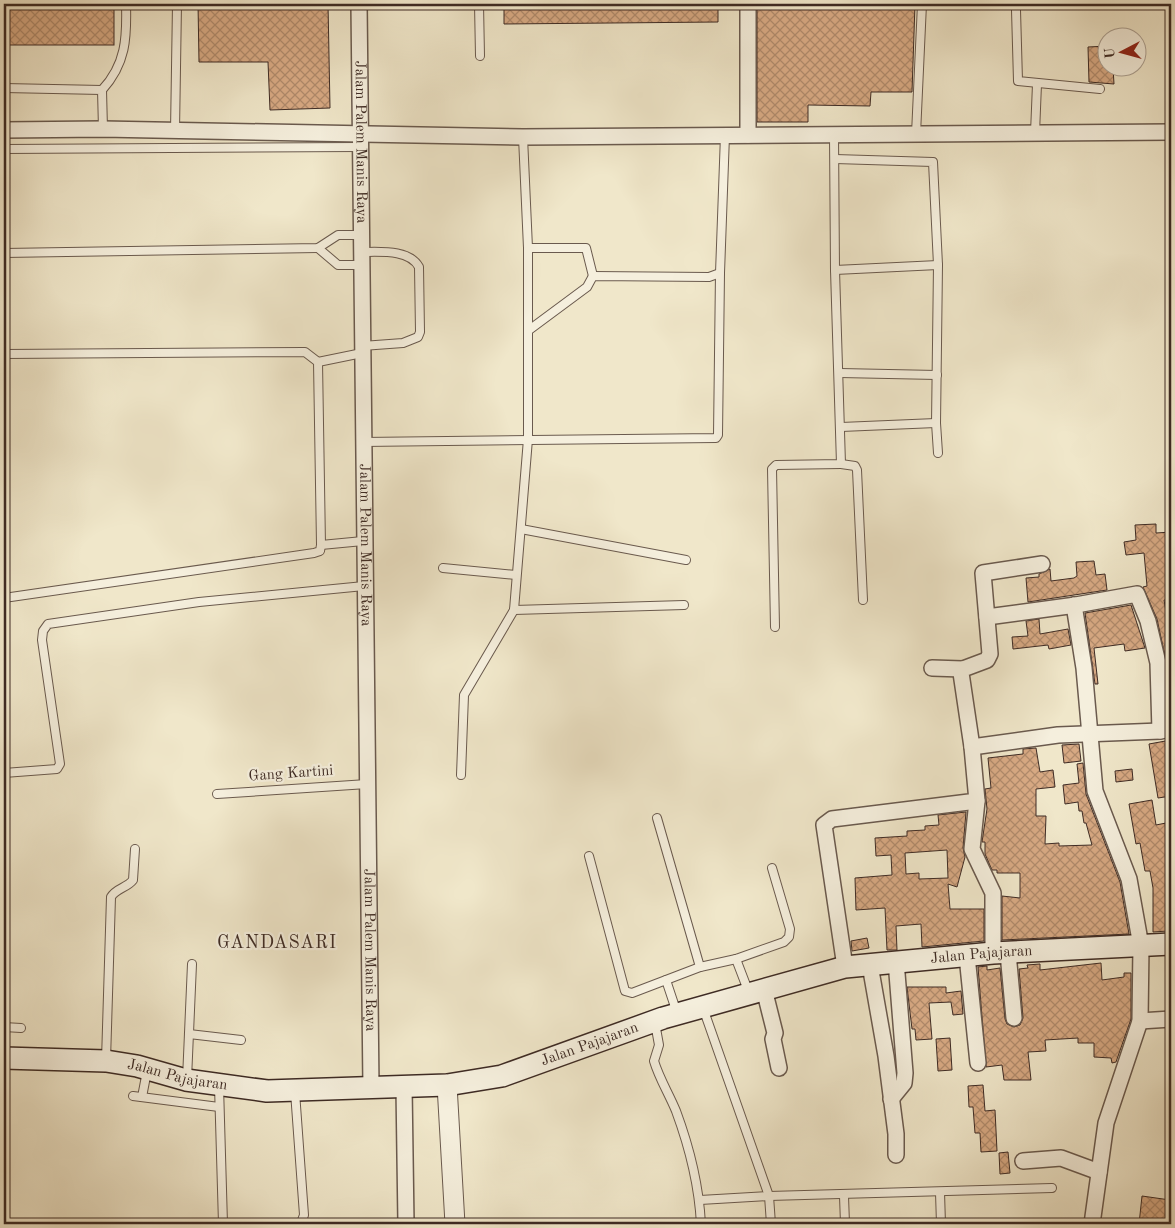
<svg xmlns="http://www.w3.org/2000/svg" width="1175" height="1228" font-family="'Old Standard TT',serif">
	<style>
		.building { fill: url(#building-cross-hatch); stroke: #3e2b24; fill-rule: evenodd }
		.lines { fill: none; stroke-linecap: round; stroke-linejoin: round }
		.service-casing { stroke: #6a5a4e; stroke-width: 10 }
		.minor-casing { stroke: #6a5a4e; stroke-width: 18 }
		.tertiary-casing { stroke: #6a5a4e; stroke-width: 21 }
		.secondary-casing { stroke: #3e2b24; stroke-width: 24 }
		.service { stroke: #f5efdd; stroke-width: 8 }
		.minor { stroke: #f5efdd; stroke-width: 15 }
		.tertiary { stroke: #f5efdd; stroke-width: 19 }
		.secondary { stroke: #f5efdd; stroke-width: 21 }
		.labels { text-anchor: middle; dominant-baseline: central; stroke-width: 4.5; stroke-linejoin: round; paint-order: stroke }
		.street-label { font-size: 15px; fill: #3e2b24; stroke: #f5efdd }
		.quarter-label { font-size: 18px; letter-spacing: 1px; fill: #3e2b24; stroke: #f5efdd }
	</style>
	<defs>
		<pattern id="building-cross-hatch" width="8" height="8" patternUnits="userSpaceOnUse" patternTransform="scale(1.25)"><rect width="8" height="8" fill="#d7a983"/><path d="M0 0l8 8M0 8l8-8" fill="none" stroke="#b08a6b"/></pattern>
	</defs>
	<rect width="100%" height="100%" fill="#f0e7ca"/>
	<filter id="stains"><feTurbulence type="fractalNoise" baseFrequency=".004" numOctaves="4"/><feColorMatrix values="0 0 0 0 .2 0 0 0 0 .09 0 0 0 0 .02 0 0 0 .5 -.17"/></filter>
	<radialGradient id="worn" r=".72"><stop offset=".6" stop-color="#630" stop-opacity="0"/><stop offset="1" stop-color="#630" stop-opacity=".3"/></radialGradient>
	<g class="building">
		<rect x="4" y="4" width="110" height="41"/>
		<path d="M198,4H328L330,108L270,110L268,62H199Z"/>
		<path d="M504,4H718V22L504,24Z"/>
		<path d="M757,4H915L912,92H871L870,106L808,105V122H757Z"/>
		<path d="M1108,46V68H1113L1114,84L1089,82L1088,47Z"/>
		<path d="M1156,524V533L1171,532V550H1166L1171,600H1164L1169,629H1171V669L1168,670L1157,619L1143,587L1147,586L1144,553L1126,555L1124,542L1136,540L1135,525Z"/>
		<path d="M1094,561L1096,575L1105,574L1107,590L1028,602L1026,578L1039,577V574L1050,569L1051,581L1074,578L1077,576L1076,562Z"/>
		<path d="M1131,605L1145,648L1125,651L1124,644L1094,648L1098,684H1095L1085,613Z"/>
		<path d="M1039,619L1040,634L1068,629L1071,645L1049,649L1048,645L1013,649L1012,637L1028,636L1026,621Z"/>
		<path d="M1171,740V796L1158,798L1149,744Z"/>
		<path d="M1079,744L1081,761L1064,763L1062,745Z"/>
		<path d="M1036,748L1040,772L1053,770L1055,787L1036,789V816H1046L1045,844L1059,843V846L1092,845L1086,823H1084L1082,811H1079L1078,802L1065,804L1063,785L1079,783L1077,764L1083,763L1086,794L1120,882L1129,934L1002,940V896L1020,898V873H997V870H992L985,854V842H982L987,809L985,789L991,788L988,758L1023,754V749Z"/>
		<path d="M1132,769L1133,780L1116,782L1115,771Z"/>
		<path d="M1152,800L1156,825L1171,822V887H1169L1168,931L1153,932V888L1150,871H1145L1140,843L1136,844L1129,804Z"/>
		<path d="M966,812L963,848L965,857L957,887L948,884L950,909H984V941L922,947L921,924L896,926L897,950H887L885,908L856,910L855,878L892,875L891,855L876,856L875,838L907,836V831L925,830V826L939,825L938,815ZM947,850L948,878L919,879V873L906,874L905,853Z"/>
		<path d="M867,938L869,948L852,951L851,941Z"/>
		<path d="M1101,963L1102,980L1124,977V973H1131V1019L1116,1062L1112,1063L1111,1058L1094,1057V1043H1078V1038L1045,1040L1046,1051L1028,1052L1031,1080H1004L1002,1065L986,1067L978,967L987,966V970L1000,968L1005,1019L1007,1024L1014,1027L1020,1025L1023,1018L1019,969L1028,968L1027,965L1040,964V970Z"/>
		<path d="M907,987H946V993L961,991L963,1014L953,1015L951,1002L929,1003L932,1039L916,1040L915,1029H912Z"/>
		<path d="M950,1038L952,1070L938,1071L936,1039Z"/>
		<path d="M983,1085L985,1111L995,1110L997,1151L981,1152L980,1133H975L973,1107H969L968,1086Z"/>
		<path d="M1008,1152L1010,1173L1000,1174L999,1153Z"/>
		<path d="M1142,1196L1170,1200L1167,1224H1139Z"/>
	</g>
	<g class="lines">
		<defs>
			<g id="service">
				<path d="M479,4L480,56"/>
				<path d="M1016,10L1018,81L1100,89"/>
				<path d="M4,88L102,90L103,129"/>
				<path d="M102,90C126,64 127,38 126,4"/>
				<path d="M175,131L177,4"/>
				<path d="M1035,133L1037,84"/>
				<path d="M916,134L922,4"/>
				<path d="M4,149L360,147"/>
				<path d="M835,159L933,162L938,265L936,423L938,453"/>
				<path d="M318,248L338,265H361"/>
				<path d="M528,248H586L593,276"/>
				<path d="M361,252C380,252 409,249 419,267L420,332L418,337L403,343L362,346"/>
				<path d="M4,253L318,248L338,235H361"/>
				<path d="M835,270L938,265"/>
				<path d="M529,330L587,287L593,276L709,277L720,273L725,135"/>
				<path d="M4,354L305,352L318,362L321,545L320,551L314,553L4,598"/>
				<path d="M318,362L362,353"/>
				<path d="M840,373L937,375"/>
				<path d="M841,427L936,423"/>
				<path d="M362,442L716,438L718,435L720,273"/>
				<path d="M841,464L855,466L857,470L863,600"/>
				<path d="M521,529L686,560"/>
				<path d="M321,545L363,541"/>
				<path d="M443,568L516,575"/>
				<path d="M514,610L684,605"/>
				<path d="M775,627L772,469L776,465L841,464L835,270L834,135"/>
				<path d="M4,773L57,769L60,764L42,640L43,631L48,624L199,602L364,586"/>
				<path d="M461,775L464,695L514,610L528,439V248L523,137"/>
				<path d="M217,794L367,784"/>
				<path d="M657,818L700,967"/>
				<path d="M589,856L625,991L632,993L700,967L736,959L784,942L789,937L790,929L772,868"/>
				<path d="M736,959L749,993"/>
				<path d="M666,980L677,1013"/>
				<path d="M703,1008L769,1196L771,1224"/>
				<path d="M655,1023L659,1045L654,1061C659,1078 669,1094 676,1111C689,1146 699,1187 701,1224"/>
				<path d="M4,1027L21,1028"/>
				<path d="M189,1034L241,1040"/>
				<path d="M106,1060L111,897C116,888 127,888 133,880L135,849"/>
				<path d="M187,1079L192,964"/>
				<path d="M219,1086L223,1224"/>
				<path d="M295,1092L304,1215L301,1223L298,1224"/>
				<path d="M133,1096L219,1107"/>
				<path d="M142,1097L147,1071"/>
				<path d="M940,1192L941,1224"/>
				<path d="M844,1196L845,1224"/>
				<path d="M700,1200L769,1196L1052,1188"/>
			</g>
			<g id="minor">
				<path id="s1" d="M359,4L371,1088"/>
				<path d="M4,130L103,129L523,137L1171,132"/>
				<path d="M748,135V4"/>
				<path d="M1074,605L1084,668L1095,791L1129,879L1141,946L1140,1021L1106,1123L1092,1224"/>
				<path d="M987,617L1076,605L1137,594L1148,621L1158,663L1160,731"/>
				<path d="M932,668L963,669"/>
				<path d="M972,747L1058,735L1160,731L1171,729"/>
				<path d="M977,801L972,849L993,893V953"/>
				<path d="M1008,953L1014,1018"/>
				<path d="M967,956L978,1063"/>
				<path d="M870,965L886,1056L896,1134V1155"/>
				<path d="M845,967L824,825L832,819L977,801L972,747L961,673L963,669L987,660L990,654L983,573L1042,564"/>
				<path d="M764,989L775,1033L773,1039L779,1068"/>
				<path d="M1140,1021L1171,1019"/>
				<path d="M404,1087L406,1224"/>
				<path d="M891,1099L904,1083L905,1073L896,961"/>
				<path d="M1023,1161L1061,1158L1099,1172"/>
			</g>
			<path id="tertiary" d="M447,1085L455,1224"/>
			<g id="secondary">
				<path id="s2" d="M4,1058L106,1061L137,1066L186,1080L267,1091L447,1085L502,1076L663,1018L845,967L993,953L1171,944"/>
			</g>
		</defs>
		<use href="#service" class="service-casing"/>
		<use href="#minor" class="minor-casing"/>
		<use href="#tertiary" class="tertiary-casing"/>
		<use href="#secondary" class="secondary-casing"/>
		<use href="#service" class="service"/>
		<use href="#minor" class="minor"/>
		<use href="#tertiary" class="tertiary"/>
		<use href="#secondary" class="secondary"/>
	</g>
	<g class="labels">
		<g class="street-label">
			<text stroke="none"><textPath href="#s1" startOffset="138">Jalam Palem Manis Raya</textPath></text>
			<text stroke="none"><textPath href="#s1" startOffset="541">Jalam Palem Manis Raya</textPath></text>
			<text transform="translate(291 774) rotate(-4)">Gang Kartini</text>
			<text stroke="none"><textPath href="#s1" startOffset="946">Jalam Palem Manis Raya</textPath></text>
			<text stroke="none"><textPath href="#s2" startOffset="999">Jalan Pajajaran</textPath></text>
			<text stroke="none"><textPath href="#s2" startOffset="595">Jalan Pajajaran</textPath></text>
			<text stroke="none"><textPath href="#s2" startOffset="175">Jalan Pajajaran</textPath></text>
		</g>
		<g class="quarter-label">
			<text x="277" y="943">GANDASARI</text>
		</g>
	</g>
	<rect width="1175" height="1228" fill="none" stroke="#f0e7ca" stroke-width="20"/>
	<rect x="5" y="5" width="1165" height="1218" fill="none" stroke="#3e2b24" stroke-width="2.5"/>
	<rect x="10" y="10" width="1155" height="1208" fill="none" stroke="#3e2b24"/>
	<g transform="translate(1122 52) rotate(264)"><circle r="24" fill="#f5efdd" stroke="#aca193"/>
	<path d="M0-4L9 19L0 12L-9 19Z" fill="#8f2418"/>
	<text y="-8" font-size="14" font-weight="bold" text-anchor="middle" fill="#3e2b24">U</text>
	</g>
	<rect width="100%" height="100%" filter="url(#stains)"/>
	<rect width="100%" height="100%" fill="url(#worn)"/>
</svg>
